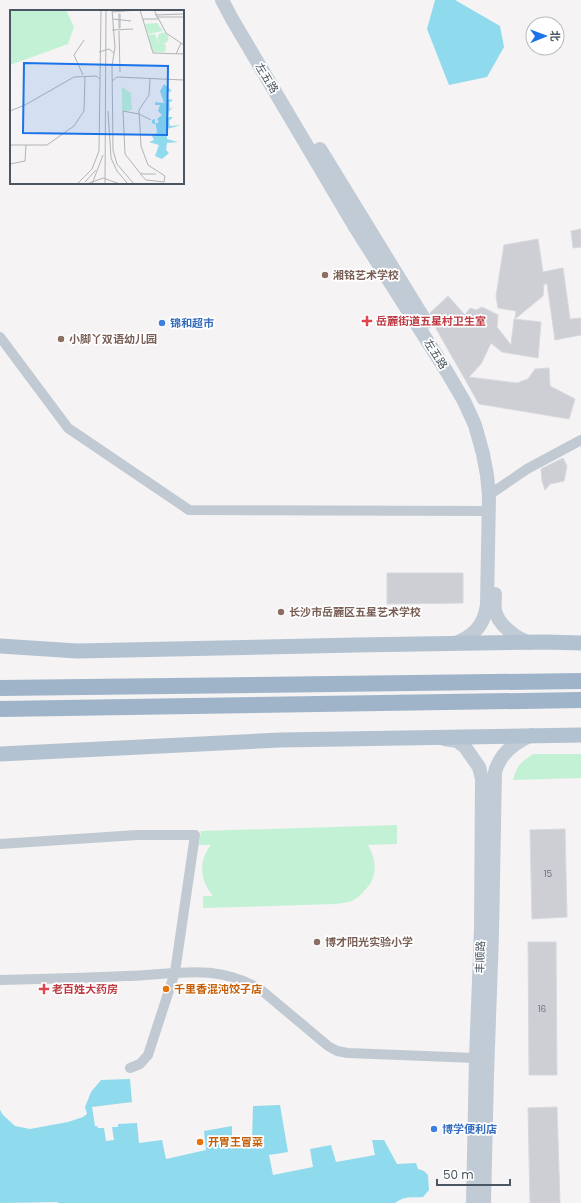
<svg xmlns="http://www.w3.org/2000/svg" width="581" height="1203" font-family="Poppins,'Noto Sans SC',sans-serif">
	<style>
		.green { fill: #c3f1d5 }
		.water { fill: #90daee }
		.building { fill: #cdcfd5; stroke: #d7d9de }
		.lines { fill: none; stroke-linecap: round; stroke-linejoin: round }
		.minor { stroke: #c1cad2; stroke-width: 10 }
		.secondary { stroke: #c1cbd6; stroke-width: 14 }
		.primary { stroke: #b3c2d1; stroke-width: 15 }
		.trunk { stroke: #9fb4c9; stroke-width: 16 }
		.education-dot { fill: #8d6e63; stroke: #fff; stroke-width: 1.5 }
		.health-dot { fill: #e0444e; stroke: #fff; stroke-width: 1.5 }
		.shop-dot { fill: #3f7fe0; stroke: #fff; stroke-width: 1.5 }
		.food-dot { fill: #e8710a; stroke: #fff; stroke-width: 1.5 }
		.labels { text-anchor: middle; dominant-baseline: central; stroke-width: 3.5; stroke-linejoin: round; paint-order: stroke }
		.number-label { font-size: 9px; fill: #6b747e }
		.street-label { font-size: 11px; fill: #4a5661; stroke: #fff }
		.education-label { font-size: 11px; font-weight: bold; fill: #785e54; stroke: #fff; text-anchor: start }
		.health-label { font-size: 11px; font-weight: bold; fill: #be3a42; stroke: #fff; text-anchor: start }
		.shop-label { font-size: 11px; font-weight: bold; fill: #366cbe; stroke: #fff; text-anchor: start }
		.food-label { font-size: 11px; font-weight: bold; fill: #c56008; stroke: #fff; text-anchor: start }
		.inset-road { fill: none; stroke: #b1b4b9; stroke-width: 1 }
		.view { fill: #1a73e8; fill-opacity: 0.15; stroke: #1a73e8; stroke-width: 2 }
		.inset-edge { fill: none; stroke: #4a5661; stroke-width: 2 }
	</style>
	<rect width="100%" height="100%" fill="#f5f3f3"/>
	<g class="green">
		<path d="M533,754H581V778L513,780C517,765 521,762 533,754Z"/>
		<path d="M397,825V844L368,845C377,861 378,878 364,891C360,896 355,900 349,902C345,903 340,903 336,904L203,908V896H213C200,881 198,861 211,845H199L201,831Z"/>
	</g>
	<g class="water">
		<path d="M435,0H455L500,26L504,47L487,77L449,85L427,29Z"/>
		<path d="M130,1079L132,1102L92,1107L95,1126H97L98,1128H104L106,1141L114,1140L112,1127H118V1124L137,1123L139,1143L162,1140L166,1159L206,1150L204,1131L232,1126V1142L252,1141L253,1106L280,1105L288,1152L269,1155L273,1175L313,1167L310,1149L331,1145L336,1162L375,1155L372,1140H384L397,1164L416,1163L418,1169L424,1171L428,1175L429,1190L423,1197C411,1198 406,1195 395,1203H58V1202L0,1203V1110L3,1115L15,1126L30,1129L68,1122L83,1117L87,1114L85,1107L91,1092L101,1080Z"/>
	</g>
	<g class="building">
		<path d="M581,229V247L573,248L571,231Z"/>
		<path d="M538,239L543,272L563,268L570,319L581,318V335L555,340L547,284H544L543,296L515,319L516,311L498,308L496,296L504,245Z"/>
		<path d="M448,296L465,315L470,308L476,310L482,307L498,315L497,327L511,345L514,319L541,322L538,358L502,352L491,343L481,364L469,377L517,383L528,379L535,369L549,368L550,386L575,399L569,419L479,404L434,325V321L430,313Z"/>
		<path d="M563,458L567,466L564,481L550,484L545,490L542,481L541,469Z"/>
		<path d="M387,573H463V603L387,604Z"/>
		<path d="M565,829L567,917L532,919L530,830Z"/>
		<path d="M528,942H556L557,1075H529Z"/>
		<path d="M557,1107L560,1203H530L528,1108Z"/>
	</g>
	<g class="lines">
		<g class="minor">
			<path d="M0,337L68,428L189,510L488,511"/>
			<path d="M489,495L527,469L581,440"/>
			<path d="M0,844L137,835H195L175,972L148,1055L140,1064L130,1068"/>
			<path d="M0,980C42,979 84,978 125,976C175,975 213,962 260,989L328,1046L337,1051L348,1053L476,1058"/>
		</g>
		<g class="secondary">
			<path d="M222,0L232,19L355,227L447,372L464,401L475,425L483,454L487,475L489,495L487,605C484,626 473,637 453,644"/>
			<path d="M320,149L426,322"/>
			<path d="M495,594C495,599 494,605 495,610C498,625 516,638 530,643"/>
			<path d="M444,739L457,741L465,747L479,767L482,779L481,928L476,1058L473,1203"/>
			<path d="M484,1203L487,1075L492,934L495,772C500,754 515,742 532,735"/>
		</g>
		<g class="primary">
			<path d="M0,646L77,651L356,645L545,642L581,643"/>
			<path d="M0,754L280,740L581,735"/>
		</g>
		<g class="trunk">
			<path d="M0,688L581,681"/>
			<path d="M0,709L581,700"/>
		</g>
	</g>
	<g class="education-dot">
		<circle cx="325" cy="275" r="4"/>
		<circle cx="61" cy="339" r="4"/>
		<circle cx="281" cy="612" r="4"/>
		<circle cx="317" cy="942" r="4"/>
	</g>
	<g class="health-dot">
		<path d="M365 315h4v4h4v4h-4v4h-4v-4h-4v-4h4z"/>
		<path d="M42 983h4v4h4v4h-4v4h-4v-4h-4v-4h4z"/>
	</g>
	<g class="shop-dot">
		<circle cx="162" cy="323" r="4"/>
		<circle cx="434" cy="1129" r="4"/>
	</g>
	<g class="food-dot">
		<circle cx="166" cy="989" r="4"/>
		<circle cx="200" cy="1142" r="4"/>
	</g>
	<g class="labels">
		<g class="number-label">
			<text x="548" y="874">15</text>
			<text x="542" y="1009">16</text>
		</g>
		<g class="street-label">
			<text transform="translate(267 78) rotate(59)">左五路</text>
			<text transform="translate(436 354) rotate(58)">左五路</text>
			<text transform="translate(480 957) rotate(-88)">丰顺路</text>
		</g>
		<g class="education-label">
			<text x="333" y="275">湘铭艺术学校</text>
			<text x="69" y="339">小脚丫双语幼儿园</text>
			<text x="289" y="612">长沙市岳麓区五星艺术学校</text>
			<text x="325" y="942">博才阳光实验小学</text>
		</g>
		<g class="health-label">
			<text x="376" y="321">岳麓街道五星村卫生室</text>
			<text x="52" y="989">老百姓大药房</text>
		</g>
		<g class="shop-label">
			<text x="170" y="323">锦和超市</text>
			<text x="442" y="1129">博学便利店</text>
		</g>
		<g class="food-label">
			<text x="174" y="989">千里香混沌饺子店</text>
			<text x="208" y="1142">开胃王冒菜</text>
		</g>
	</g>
	<g transform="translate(10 10)">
		<rect width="174" height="174" fill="#f5f3f3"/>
		<path d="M0,0H56L64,17L58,34L0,55ZM147,13L153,21L138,24L135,14ZM147.5 28a5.5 5.5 0 1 1 11 0a5.5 5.5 0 1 1-11 0ZM145,24L148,32L156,35L155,42H143L138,25ZM112,77L121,83L122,100L112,101Z" fill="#c3f1d5"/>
		<path d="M154,74L162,81L158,82V89L163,90L159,93L160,99L164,97L159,101L158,107H163L159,111L160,116L171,115L157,119V129L168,132L157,133L156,140L159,143L152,149L145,146L149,135L139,132L144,130L142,126L147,123L146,115L142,113V110L145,109V114L149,112L147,109L152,105L148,101L150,95H145V92L154,93L150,81Z" fill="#90daee"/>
		<path class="inset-road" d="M102,0L105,37L102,56L103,140L107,154L124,174M130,0L143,43L174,44M144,0L156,23L174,35M102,2L127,0M109,4H110V18H109ZM145,5L174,4M146,7H174M103,9L121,11M132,9H148M102,20L123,19M109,21L110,62M89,42L99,39L104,43M166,44L171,33M73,65L64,45L74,30M102,71L107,67L174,70M0,101L15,95L64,67L86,66L90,69M98,101L101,148L107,161L118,174M0,135H37L64,116L74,101L75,66M0,154L15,151L16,135M130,163L115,144L113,101L129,104L141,110M132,163L130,164H146M131,165L136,170L154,172L155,166L138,155L131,136L129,100L139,85L140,69M75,172L86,160M67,174L82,159L89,141L91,0M77,174L93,168L110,174M82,174L93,145M95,174L96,0"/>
		<path class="view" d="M14,53L158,56L157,125L13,123Z"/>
		<rect width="174" height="174" class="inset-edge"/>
	</g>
	<g transform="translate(545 36) rotate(89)"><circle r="19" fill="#ffffff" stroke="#b7bbc0"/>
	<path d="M0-3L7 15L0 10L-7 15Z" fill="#1a73e8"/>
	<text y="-6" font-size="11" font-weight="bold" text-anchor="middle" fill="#4a5661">北</text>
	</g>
	<path d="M437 1179v6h73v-6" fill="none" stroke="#4a5661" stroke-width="2"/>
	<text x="443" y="1179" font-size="12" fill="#4a5661" stroke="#ffffff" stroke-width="3" paint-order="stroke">50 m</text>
</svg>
